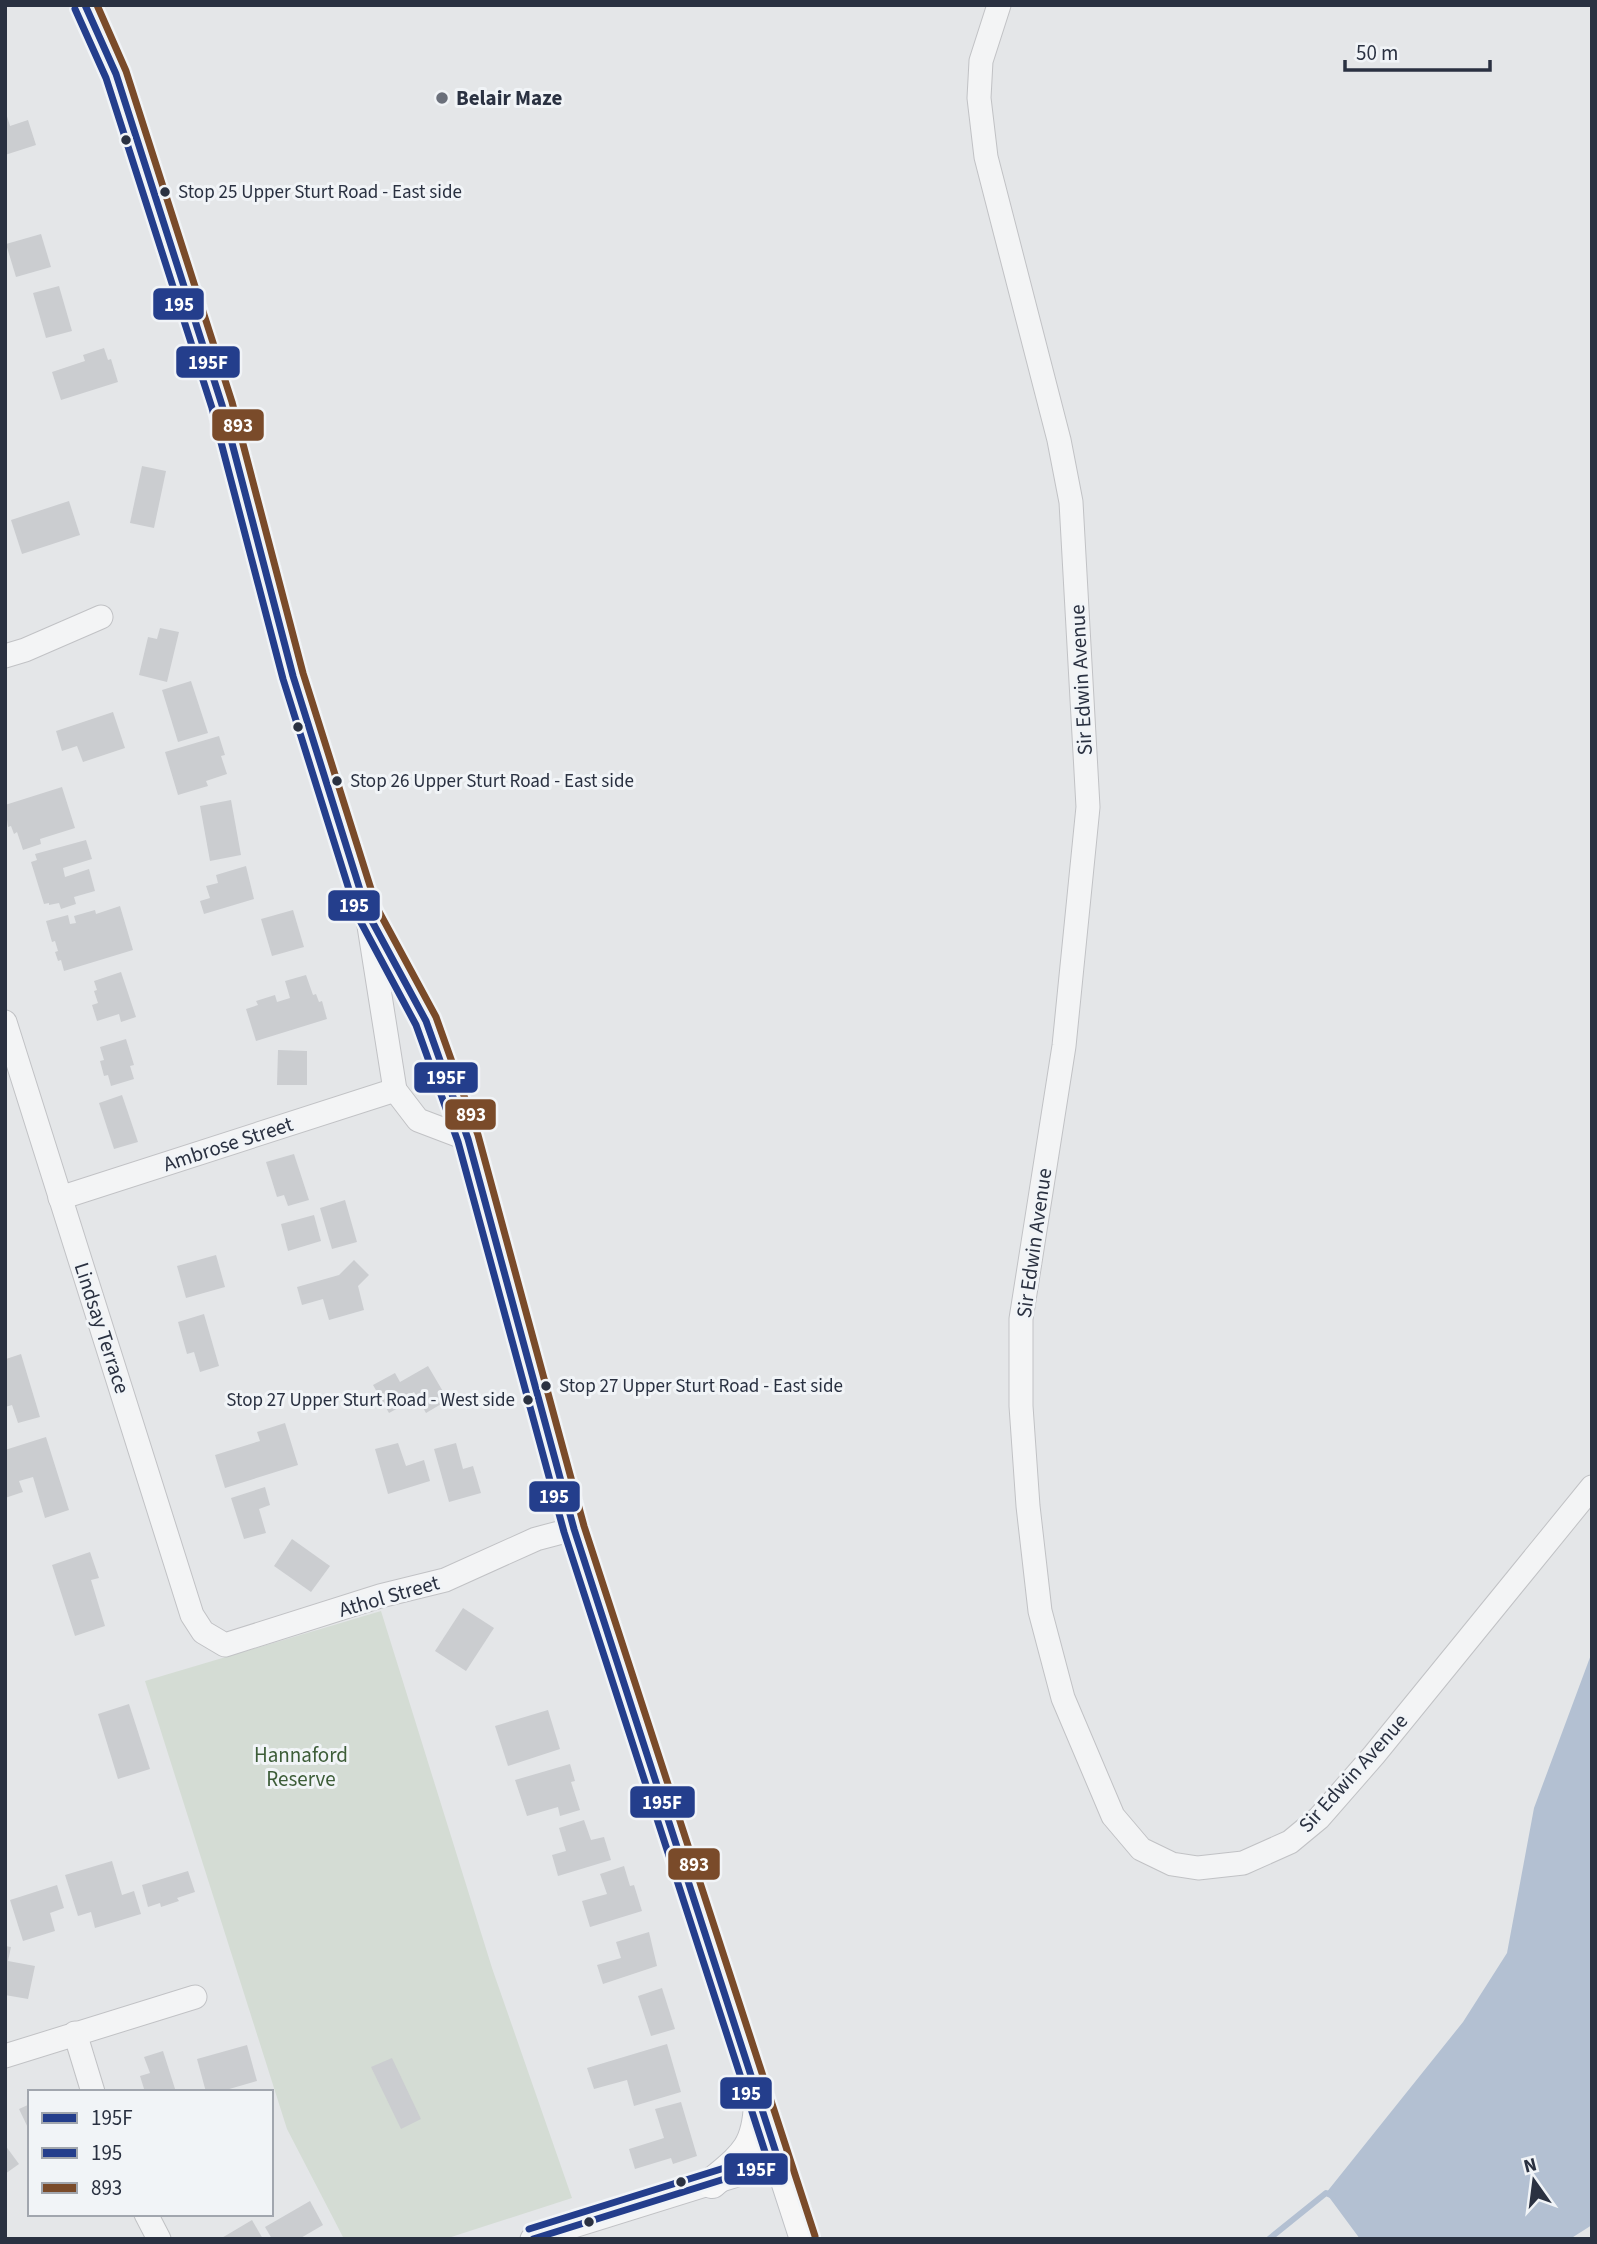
<svg xmlns="http://www.w3.org/2000/svg" width="1597" height="2244" font-family="'Source Sans 3',sans-serif">
	<style>
		.green { fill: #d4dcd4 }
		.water { fill: #b3c0d2 }
		.lines { fill: none; stroke-linecap: round; stroke-linejoin: round }
		.stream { stroke: #b3c0d2; stroke-width: 6 }
		.building { fill: #cbcdd0 }
		.minor-casing { stroke: #c1c2c5; stroke-width: 25 }
		.major-casing { stroke: #c0c2c6; stroke-width: 32 }
		.minor { stroke: #f3f4f5; stroke-width: 23 }
		.major { stroke: #f7f7f7; stroke-width: 30 }
		.bus-1-casing { stroke: #f1f4f7; stroke-width: 12 }
		.bus-2-casing { stroke: #f1f4f7; stroke-width: 12 }
		.bus-3-casing { stroke: #f1f4f7; stroke-width: 12 }
		.bus-1 { stroke: #243e8c; stroke-width: 7 }
		.bus-2 { stroke: #243e8c; stroke-width: 7 }
		.bus-3 { stroke: #7a4b2a; stroke-width: 7 }
		.poi-dot { fill: #6b707b; stroke: #f1f4f7; stroke-width: 2.5 }
		.bus-dot { fill: #2a3141; stroke: #f1f4f7; stroke-width: 2.5 }
		.labels { text-anchor: middle; dominant-baseline: central; stroke-width: 6; stroke-linejoin: round; paint-order: stroke }
		.bus-label { font-size: 19px; fill: #2a3141; stroke: #f1f4f7; text-anchor: start }
		.poi-label { font-size: 21px; font-weight: bold; fill: #2a3141; stroke: #f1f4f7; text-anchor: start }
		.street-label { font-size: 21px; fill: #2a3141; stroke: #f1f4f7 }
		.park-label { font-size: 21px; fill: #3d5d38; stroke: #f1f4f7 }
		.line-badge { stroke: #f1f4f7; stroke-width: 2.5 }
		.badge-label { font-size: 19px; text-anchor: middle; font-weight: bold; fill: #fff }
	</style>
	<rect width="100%" height="100%" fill="#e4e6e8"/>
	<path class="green" d="M381,1611L492,1968L572,2198L445,2239H344L287,2129L145,1681Z"/>
	<path class="water" d="M1592,1652V2225L1570,2239H1360L1326,2193L1463,2022L1507,1953L1534,1808Z"/>
	<g class="lines">
		<path class="stream" d="M1269,2239L1326,2193L1333,2196"/>
	</g>
	<g class="building">
		<path d="M6,113L10,126L28,120L36,145L5,155Z"/>
		<path d="M41,234L51,267L16,277L6,244Z"/>
		<path d="M59,286L72,331L46,338L33,293Z"/>
		<path d="M104,348L108,360L111,359L118,382L61,400L52,372L85,361L83,355Z"/>
		<path d="M142,466L166,471L154,528L130,523Z"/>
		<path d="M69,501L80,535L22,554L11,520Z"/>
		<path d="M160,628L179,632L167,682L139,675L148,637L157,639Z"/>
		<path d="M191,681L208,733L178,742L162,690Z"/>
		<path d="M113,712L125,748L83,762L77,746L62,751L56,731Z"/>
		<path d="M219,736L225,755L221,756L227,774L206,781L208,786L178,795L165,752Z"/>
		<path d="M62,787L75,828L40,839L41,844L23,850L17,832L14,834L11,826L8,827L5,805Z"/>
		<path d="M231,800L241,855L210,861L200,806Z"/>
		<path d="M86,840L92,859L63,868L65,877L89,869L95,891L74,897L76,904L61,909L59,903L49,905V903L44,904L31,862L37,860L35,854Z"/>
		<path d="M246,866L254,899L204,914L200,901L210,898L206,886L218,883L216,875Z"/>
		<path d="M120,906L133,950L64,971L61,960L58,961L55,952L58,951L55,941L52,942L46,921L68,915L70,924L76,923L74,916L95,910L96,914Z"/>
		<path d="M293,910L304,947L272,956L261,919Z"/>
		<path d="M121,972L136,1017L121,1022L119,1014L97,1021L92,1005L98,1003L94,991L97,990L94,981Z"/>
		<path d="M306,975L313,995L316,994L319,1002L322,1001L327,1019L256,1041L246,1009L258,1005L256,1001L275,995L277,1002L290,998L285,981Z"/>
		<path d="M126,1039L134,1065L130,1066L134,1079L111,1086L108,1075L104,1076L100,1061L104,1060L100,1047Z"/>
		<path d="M278,1050L307,1051V1085H277Z"/>
		<path d="M122,1095L138,1142L114,1149L99,1103Z"/>
		<path d="M294,1154L309,1200L288,1206L284,1195L277,1197L266,1162Z"/>
		<path d="M345,1200L357,1242L332,1249L320,1208Z"/>
		<path d="M314,1215L321,1241L288,1251L281,1224Z"/>
		<path d="M216,1255L225,1287L186,1298L177,1266Z"/>
		<path d="M354,1260L369,1275L358,1286L364,1310L329,1320L323,1299L302,1305L297,1287L339,1275Z"/>
		<path d="M204,1314L219,1366L200,1372L194,1352L187,1354L178,1322Z"/>
		<path d="M21,1354L40,1417L18,1423L12,1405L5,1407V1365L6,1359Z"/>
		<path d="M428,1366L448,1400L426,1413L414,1392L408,1395L411,1401L389,1413L373,1385L395,1373L400,1382Z"/>
		<path d="M285,1423L298,1465L225,1488L215,1455L260,1441L257,1432Z"/>
		<path d="M46,1437L69,1510L45,1518L33,1477L19,1481L23,1492L5,1498V1450Z"/>
		<path d="M398,1443L406,1466L424,1460L430,1481L388,1494L375,1449Z"/>
		<path d="M456,1443L463,1469L473,1466L481,1493L449,1502L434,1449Z"/>
		<path d="M265,1487L270,1505L259,1509L266,1533L244,1539L231,1498Z"/>
		<path d="M292,1539L330,1566L311,1592L274,1566Z"/>
		<path d="M90,1552L99,1578L91,1580L105,1626L75,1636L52,1565Z"/>
		<path d="M463,1608L494,1628L466,1671L435,1651Z"/>
		<path d="M129,1704L150,1769L118,1779L98,1714Z"/>
		<path d="M548,1710L560,1749L508,1766L495,1726Z"/>
		<path d="M570,1764L575,1781L571,1782L580,1810L560,1816L558,1807L527,1816L515,1780Z"/>
		<path d="M584,1820L591,1840L604,1837L611,1860L558,1876L552,1855L566,1851L559,1828Z"/>
		<path d="M112,1861L122,1895L134,1891L141,1914L95,1928L91,1912L78,1916L65,1875Z"/>
		<path d="M624,1866L630,1886L634,1885L642,1911L590,1927L582,1901L607,1894L600,1874Z"/>
		<path d="M188,1871L195,1892L177,1898L179,1901L161,1907L160,1903L148,1907L142,1885Z"/>
		<path d="M57,1885L64,1908L50,1913L55,1931L23,1941L10,1900Z"/>
		<path d="M649,1932L657,1966L603,1984L597,1965L621,1958L616,1942Z"/>
		<path d="M5,1946L11,1947L8,1961L35,1966L28,1999L5,1995Z"/>
		<path d="M662,1988L675,2029L651,2036L638,1996Z"/>
		<path d="M667,2044L681,2092L634,2106L627,2080L594,2089L587,2068Z"/>
		<path d="M247,2045L257,2081L219,2092H206L197,2059Z"/>
		<path d="M163,2051L176,2092H145L140,2076L150,2073L144,2057Z"/>
		<path d="M392,2058L421,2119L401,2129L371,2067Z"/>
		<path d="M681,2102L697,2156L673,2164L671,2158L635,2169L629,2149L664,2138L655,2109Z"/>
		<path d="M30,2104V2132L19,2109Z"/>
		<path d="M5,2145L19,2164L5,2174Z"/>
		<path d="M310,2201L323,2225L299,2239H272L265,2227Z"/>
		<path d="M252,2220L263,2239H220Z"/>
	</g>
	<g class="lines">
		<defs>
			<g id="minor">
				<path d="M999,5L981,61L979,98L986,157L1059,440L1071,502L1088,807L1064,1046L1021,1319V1406L1028,1506L1040,1611L1063,1698L1113,1816L1141,1849L1172,1864L1198,1868L1243,1863L1290,1842L1319,1818L1374,1755L1592,1487"/>
				<path d="M5,656L25,650L101,617"/>
				<path d="M5,1022L192,1615L203,1632L225,1645L380,1596L445,1580L536,1539L574,1529"/>
				<path d="M395,1090L418,1120L468,1139"/>
				<path d="M60,1198L395,1090L369,926"/>
				<path d="M75,2033L93,2092"/>
				<path d="M5,2056L195,1997"/>
				<path d="M146,2214L159,2239"/>
				<path d="M532,2239L779,2162"/>
			</g>
			<g id="major">
				<path d="M85,5L116,74L222,405L293,676L367,912L426,1021L468,1139L574,1529L805,2239"/>
				<path d="M712,2183C744,2156 757,2148 759,2104"/>
			</g>
		</defs>
		<use href="#minor" class="minor-casing"/>
		<use href="#major" class="major-casing"/>
		<use href="#minor" class="minor"/>
		<use href="#major" class="major"/>
		<defs>
			<g id="bus-1">
				<path d="M85,5L116,74L222,405L293,676L367,912L426,1021L468,1139L574,1529L779,2162"/>
				<path d="M533,2239L779,2162"/>
			</g>
			<path id="bus-2" d="M75,9L106,78L212,408L283,679L357,915L416,1025L458,1142L564,1532L766,2155L529,2229"/>
			<path id="bus-3" d="M97,5L126,71L232,402L303,673L377,908L436,1017L478,1135L584,1526L815,2236"/>
		</defs>
		<use href="#bus-1" class="bus-1-casing"/>
		<use href="#bus-2" class="bus-2-casing"/>
		<use href="#bus-3" class="bus-3-casing"/>
		<use href="#bus-1" class="bus-1"/>
		<use href="#bus-2" class="bus-2"/>
		<use href="#bus-3" class="bus-3"/>
	</g>
	<circle class="poi-dot" cx="442" cy="98" r="7"/>
	<g class="bus-dot">
		<circle cx="126" cy="140" r="6"/>
		<circle cx="165" cy="192" r="6"/>
		<circle cx="298" cy="727" r="6"/>
		<circle cx="337" cy="781" r="6"/>
		<circle cx="546" cy="1386" r="6"/>
		<circle cx="528" cy="1400" r="6"/>
		<circle cx="681" cy="2182" r="6"/>
		<circle cx="589" cy="2222" r="6"/>
	</g>
	<g class="labels">
		<g class="bus-label">
			<text x="178" y="192">Stop 25 Upper Sturt Road - East side</text>
			<text x="350" y="781">Stop 26 Upper Sturt Road - East side</text>
			<text x="559" y="1386">Stop 27 Upper Sturt Road - East side</text>
			<text x="515" y="1400" text-anchor="end">Stop 27 Upper Sturt Road - West side</text>
		</g>
		<g class="poi-label">
			<text x="456" y="98">Belair Maze</text>
		</g>
		<g class="street-label">
			<text transform="translate(1081 680) rotate(-93)">Sir Edwin Avenue</text>
			<text transform="translate(228 1144) rotate(-18)">Ambrose Street</text>
			<text transform="translate(1034 1243) rotate(-82)">Sir Edwin Avenue</text>
			<text transform="translate(102 1328) rotate(72)">Lindsay Terrace</text>
			<text transform="translate(389 1596) rotate(-16)">Athol Street</text>
			<text transform="translate(1353 1773) rotate(-48)">Sir Edwin Avenue</text>
		</g>
		<g class="park-label">
			<text x="301" y="1755">Hannaford<tspan x="301" dy="24">Reserve</tspan></text>
		</g>
	</g>
	<g class="line-badge">
		<rect x="152" y="287" width="53" height="34" rx="7" fill="#243e8c"/>
		<rect x="175" y="345" width="66" height="34" rx="7" fill="#243e8c"/>
		<rect x="211" y="408" width="54" height="34" rx="7" fill="#7a4b2a"/>
		<rect x="327" y="889" width="54" height="33" rx="7" fill="#243e8c"/>
		<rect x="413" y="1061" width="66" height="33" rx="7" fill="#243e8c"/>
		<rect x="444" y="1098" width="53" height="33" rx="7" fill="#7a4b2a"/>
		<rect x="528" y="1480" width="53" height="33" rx="7" fill="#243e8c"/>
		<rect x="629" y="1785" width="67" height="34" rx="7" fill="#243e8c"/>
		<rect x="667" y="1847" width="54" height="34" rx="7" fill="#7a4b2a"/>
		<rect x="719" y="2076" width="54" height="34" rx="7" fill="#243e8c"/>
		<rect x="723" y="2152" width="66" height="34" rx="7" fill="#243e8c"/>
	</g>
	<g class="badge-label">
		<text x="179" y="311">195</text>
		<text x="208" y="369">195F</text>
		<text x="238" y="432">893</text>
		<text x="354" y="912">195</text>
		<text x="446" y="1084">195F</text>
		<text x="471" y="1121">893</text>
		<text x="554" y="1503">195</text>
		<text x="662" y="1809">195F</text>
		<text x="694" y="1871">893</text>
		<text x="746" y="2100">195</text>
		<text x="756" y="2176">195F</text>
	</g>
	<rect width="1597" height="2244" fill="none" stroke="#2a3141" stroke-width="14"/>
	<rect x="28" y="2090" width="245" height="126" fill="#f1f4f7" stroke="#a1a6ae" stroke-width="2"/>
	<rect x="42" y="2113" width="35" height="10" fill="#243e8c" stroke="#a1a6ae" stroke-width="2"/>
	<text x="91" y="2125" font-size="21" fill="#2a3141">195F</text>
	<rect x="42" y="2148" width="35" height="10" fill="#243e8c" stroke="#a1a6ae" stroke-width="2"/>
	<text x="91" y="2160" font-size="21" fill="#2a3141">195</text>
	<rect x="42" y="2183" width="35" height="10" fill="#7a4b2a" stroke="#a1a6ae" stroke-width="2"/>
	<text x="91" y="2195" font-size="21" fill="#2a3141">893</text>
	<g transform="translate(1534 2181) rotate(346)" stroke="#f1f4f7" stroke-width="5" paint-order="stroke">
	<path d="M0-5L12 26L0 18L-12 26Z" fill="#2a3141"/>
	<text y="-10" font-size="19" font-weight="bold" text-anchor="middle" fill="#2a3141">N</text>
	</g>
	<path d="M1345 60v10h145v-10" fill="none" stroke="#2a3141" stroke-width="3.5"/>
	<text x="1356" y="60" font-size="21" fill="#2a3141" stroke="#f1f4f7" stroke-width="5" paint-order="stroke">50 m</text>
</svg>
